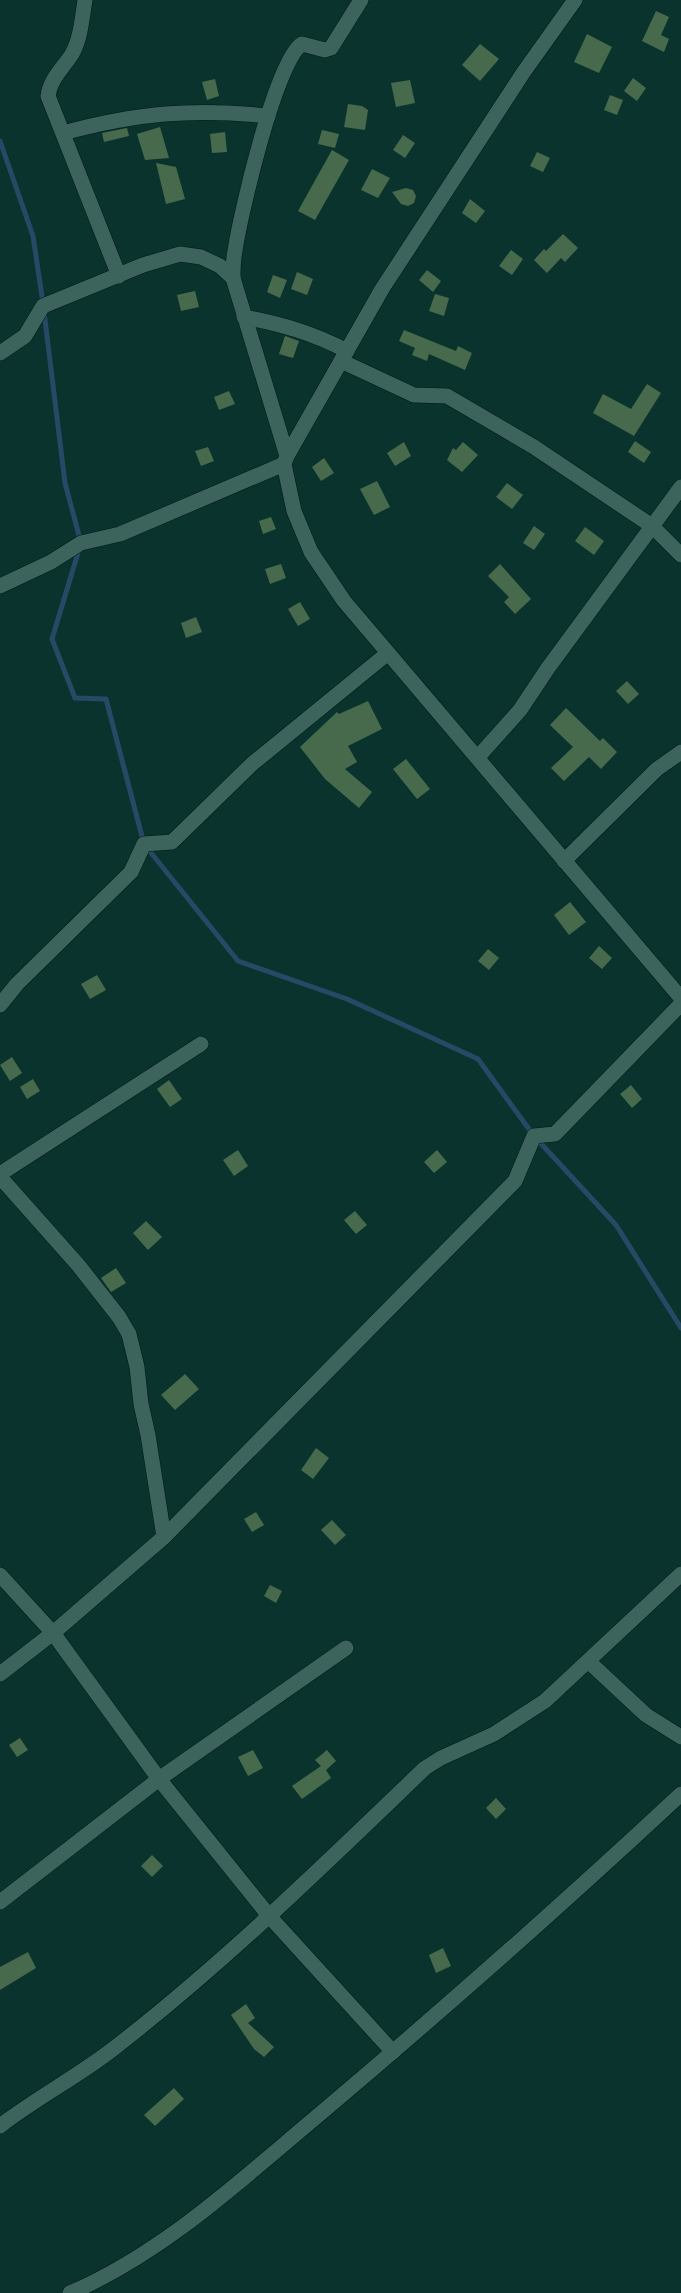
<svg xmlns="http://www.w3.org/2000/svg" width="681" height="2293" font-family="'DejaVu Sans',sans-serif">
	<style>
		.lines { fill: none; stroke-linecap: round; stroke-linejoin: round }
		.stream { stroke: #284966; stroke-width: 5 }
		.building { fill: #476a4c }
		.street-casing { stroke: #001915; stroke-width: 16 }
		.street { stroke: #3c635c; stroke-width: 15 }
	</style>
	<rect width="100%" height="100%" fill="#0a332d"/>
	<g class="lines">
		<g class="stream">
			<path d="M0,141L33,236L43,303"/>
			<path d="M44,312L65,483L81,543L52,639L75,698L106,699L144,844L238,961L347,999L478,1059L534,1136L616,1225L681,1328"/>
		</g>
	</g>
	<g class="building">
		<path d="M656,11L669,17L661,35L669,39L664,52L642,41Z"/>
		<path d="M587,34L612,47L599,73L574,62Z"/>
		<path d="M480,44L499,59L480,81L462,65Z"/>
		<path d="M633,78L646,88L637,101L624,91Z"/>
		<path d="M215,79L219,96L207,100L202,82Z"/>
		<path d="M410,80L415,103L396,107L391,83Z"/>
		<path d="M610,95L623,100L617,115L604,110Z"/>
		<path d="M348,104L362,106L368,110L365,130L344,127Z"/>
		<path d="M160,127L169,158L145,160L137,134Z"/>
		<path d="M127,128L129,136L104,142L102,133Z"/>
		<path d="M322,130L339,134L335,148L318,144Z"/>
		<path d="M225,132L227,152L212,153L210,134Z"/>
		<path d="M403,135L415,143L405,158L393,150Z"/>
		<path d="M332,150L349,160L315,220L298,211Z"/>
		<path d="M537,152L550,158L543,172L530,166Z"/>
		<path d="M156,163L176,167L185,199L166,204Z"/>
		<path d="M372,169L390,178L378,198L361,190Z"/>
		<path d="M406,188L413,190L416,196L414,203L408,206L401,204L392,192Z"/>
		<path d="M470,199L485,211L476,223L462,213Z"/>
		<path d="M563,234L578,248L565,262L561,258L547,273L534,260L544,249L546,251Z"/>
		<path d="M511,250L523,259L512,275L499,266Z"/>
		<path d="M427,270L441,281L433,292L419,280Z"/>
		<path d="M297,272L313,279L307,295L291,289Z"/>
		<path d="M273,275L287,280L280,298L267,292Z"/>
		<path d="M195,291L199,307L181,311L177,295Z"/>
		<path d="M435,294L449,298L444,316L429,311Z"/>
		<path d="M404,330L456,351L458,346L472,353L465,370L429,354L427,361L412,355L415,348L399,341Z"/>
		<path d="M285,336L299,341L293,358L279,354Z"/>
		<path d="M647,384L661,393L634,436L593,413L603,394L631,409Z"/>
		<path d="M229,391L235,404L219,410L214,397Z"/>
		<path d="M635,441L651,452L644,463L628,452Z"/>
		<path d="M404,442L411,456L395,466L387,453Z"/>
		<path d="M463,442L478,455L462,472L447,460L453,448L456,450Z"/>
		<path d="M208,447L214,461L201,466L195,451Z"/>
		<path d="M324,458L334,473L321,481L312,467Z"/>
		<path d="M377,481L390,507L374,515L360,489Z"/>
		<path d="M507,483L523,495L512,509L496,497Z"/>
		<path d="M271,517L276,529L263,534L259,521Z"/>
		<path d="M534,526L545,534L534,550L523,543Z"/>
		<path d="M585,527L604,541L594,555L575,541Z"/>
		<path d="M281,564L286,578L270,584L265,569Z"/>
		<path d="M500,564L531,599L515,614L504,602L509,597L488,576Z"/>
		<path d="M300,602L310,619L298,626L288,609Z"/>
		<path d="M196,617L202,632L186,638L181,623Z"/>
		<path d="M627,681L639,694L628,704L616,691Z"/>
		<path d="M368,701L382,729L348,746L357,762L345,769L372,792L359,808L325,779L300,747L337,712L339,714Z"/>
		<path d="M566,708L600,741L603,738L617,752L601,769L589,757L564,781L551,768L573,747L550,725Z"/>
		<path d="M406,759L430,789L417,799L393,769Z"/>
		<path d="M570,902L586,922L569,935L554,915Z"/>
		<path d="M599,946L612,958L602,969L589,958Z"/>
		<path d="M488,949L499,958L489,970L478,961Z"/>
		<path d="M97,975L106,990L90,999L81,984Z"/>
		<path d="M12,1057L22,1073L10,1081L0,1065Z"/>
		<path d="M33,1079L40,1091L27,1099L20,1087Z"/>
		<path d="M169,1080L182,1099L170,1107L157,1089Z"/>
		<path d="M631,1085L642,1099L632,1108L620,1094Z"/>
		<path d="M238,1150L248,1166L234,1176L223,1160Z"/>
		<path d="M437,1150L447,1162L434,1173L424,1162Z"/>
		<path d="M355,1211L367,1225L356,1234L344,1220Z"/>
		<path d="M146,1221L162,1237L148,1250L133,1233Z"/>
		<path d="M116,1268L126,1283L111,1292L101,1278Z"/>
		<path d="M185,1374L199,1389L175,1410L161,1395Z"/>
		<path d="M316,1448L329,1458L313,1479L301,1470Z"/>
		<path d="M256,1512L264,1525L252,1532L244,1519Z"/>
		<path d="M332,1520L346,1535L335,1545L321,1530Z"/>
		<path d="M270,1585L282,1591L276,1603L264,1596Z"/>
		<path d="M20,1738L28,1750L17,1757L9,1745Z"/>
		<path d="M253,1750L263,1768L248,1776L238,1757Z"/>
		<path d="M327,1750L336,1761L326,1770L331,1778L302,1799L292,1786L321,1766L315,1760Z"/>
		<path d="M496,1798L506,1809L496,1819L486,1808Z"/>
		<path d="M152,1855L163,1866L152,1877L141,1866Z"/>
		<path d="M443,1948L451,1966L436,1973L429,1955Z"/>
		<path d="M28,1952L36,1968L0,1990V1967Z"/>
		<path d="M246,2004L255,2018L248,2023L274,2047L264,2057L254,2049L231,2015Z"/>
		<path d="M174,2088L184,2099L155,2126L144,2115Z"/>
	</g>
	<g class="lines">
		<defs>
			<g id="street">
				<path d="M85,0C82,18 81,38 72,54C63,68 50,79 48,96L119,276"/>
				<path d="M361,0L331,48L325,50L302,44C276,60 240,216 235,251C233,260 233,269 233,278L287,456L284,464L294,511L311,552L344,601L681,998"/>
				<path d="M63,133C137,113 192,108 268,116"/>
				<path d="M244,317C281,324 313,333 347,351"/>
				<path d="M0,353L25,336L43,306L143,265L180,254L201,257L220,266L233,278"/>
				<path d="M341,361L414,395L447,396L534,447L652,526L681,555"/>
				<path d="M287,456L382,289L523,73L575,0"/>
				<path d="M0,586L51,562L81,543L120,534L284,464"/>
				<path d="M478,757L520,710L548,668L681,487"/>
				<path d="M564,861L657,769L681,752"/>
				<path d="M0,1005L17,984L131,872L144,844L172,842L252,764L388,653"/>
				<path d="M0,1174L201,1044"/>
				<path d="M0,1177L79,1266L119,1317L129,1334L137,1367L141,1404L148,1435L164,1537"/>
				<path d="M0,1575L53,1633L159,1779L270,1917L393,2052"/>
				<path d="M588,1661L646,1715L681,1737"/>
				<path d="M0,1674L53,1633L164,1537L515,1181L534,1136L555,1134L681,1004"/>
				<path d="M0,1902L159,1779L346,1648"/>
				<path d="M0,2126C36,2098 77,2077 113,2049C224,1963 324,1865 425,1768L441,1758L494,1734L545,1701L681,1574"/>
				<path d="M70,2293C165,2252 243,2178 321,2113C444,2009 564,1903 681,1794"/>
			</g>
		</defs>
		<use href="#street" class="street-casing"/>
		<use href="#street" class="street"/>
	</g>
</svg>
